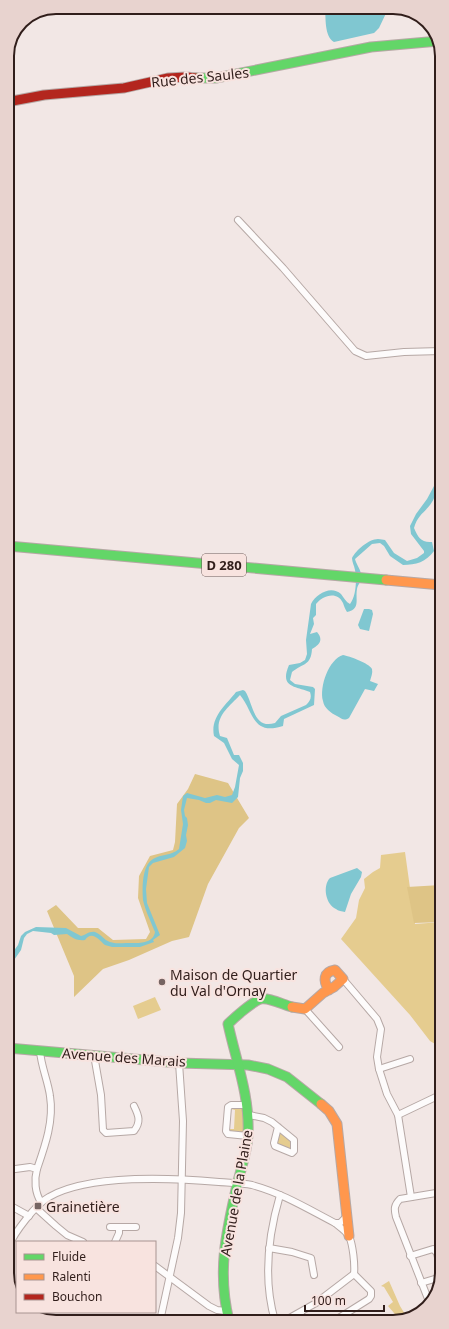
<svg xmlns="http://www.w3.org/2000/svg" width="449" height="1329" font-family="'Noto Sans',sans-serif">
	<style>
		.green { fill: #e5cc8f }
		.forest { fill: #dec486 }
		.water { fill: #80c7d1 }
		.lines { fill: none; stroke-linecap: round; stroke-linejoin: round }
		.street-casing { stroke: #b6a8a5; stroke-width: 8 }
		.fast-casing { stroke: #b6a8a5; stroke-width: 11 }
		.slow-casing { stroke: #b6a8a5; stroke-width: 11 }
		.jam-casing { stroke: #b6a8a5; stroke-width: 11 }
		.street { stroke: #fdfbfb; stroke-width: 6 }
		.fast { stroke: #63d668; stroke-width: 9 }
		.slow { stroke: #ff974d; stroke-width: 9 }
		.jam { stroke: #b3261e; stroke-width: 9 }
		.poi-dot { fill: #756462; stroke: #f8e3df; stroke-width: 1.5 }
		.labels { text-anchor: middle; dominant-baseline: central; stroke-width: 4; stroke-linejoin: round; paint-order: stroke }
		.shield { fill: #f8e3df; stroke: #6d5956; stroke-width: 1 }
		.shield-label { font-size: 13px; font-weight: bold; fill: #311e1b }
		.street-label { font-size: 14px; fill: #311e1b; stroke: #f8e3df }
		.poi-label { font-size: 14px; fill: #311e1b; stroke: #f8e3df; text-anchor: start }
		.rim { fill: none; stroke: #311e1b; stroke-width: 2 }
	</style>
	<rect width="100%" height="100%" fill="#f2e7e5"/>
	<g class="green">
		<path d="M405,852L415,924L442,922V1048L430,1041L410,1015L341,939L356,918L359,900L365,888L364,879L373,872L380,868L381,855Z"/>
		<path d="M155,997L161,1010L138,1019L133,1006Z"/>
		<path d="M242,1107L245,1109V1131L242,1132H231L229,1129H234L235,1110L231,1109Z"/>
		<path d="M282,1133L291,1141V1149L279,1145L277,1143L279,1134Z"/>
		<path d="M389,1281L400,1306L408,1319L405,1320H400L388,1306L393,1302L384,1287L381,1286Z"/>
	</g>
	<g class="forest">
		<path d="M195,774L228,783L249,818L239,828L208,884L189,937L172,941L129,960L103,969L74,997V976L47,911L56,905L78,928H98L113,940L146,939L150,932L138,898L139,876L150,856L173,850L175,842L177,804L188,789Z"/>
		<path d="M441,885L442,922L414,923L407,887Z"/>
	</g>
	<g class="water">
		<path d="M325,7H389L379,28L374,33L334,42C324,36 326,17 325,7Z"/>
		<path d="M441,484V489L439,488C435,492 435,498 432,502C425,513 418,514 414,528C418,537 421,543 432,542L434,551C426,562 416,565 403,565L390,556L384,546L380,543L372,544L355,559C356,564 360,568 361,574C362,583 358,583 357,589C355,599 361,609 347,612C345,609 344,606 343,603C337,590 322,596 316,604V615L313,618L314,624L310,634L317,632C324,640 319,645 312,649C311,666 303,663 292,672L290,680L295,684L313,687L315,689L314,705L284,719L283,726C252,736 254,712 240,695C228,708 214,717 220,736L227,738L234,755H239L243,763V771L240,778L238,797L232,803L216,800L210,803H206L199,800L187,798L184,810L185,816L187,818L188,825L186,835L187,841L185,848L174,857L153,863L149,867L146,889L147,903L160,935L153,940L154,942L140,947H112L105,945C99,940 92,930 85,940C77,941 73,938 67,934L54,935L51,933L33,931L27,934L24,938L21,950L12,963L8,965V959L18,945L21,936L25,932L36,927L66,928L81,936C86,935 89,931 95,932C101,934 104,940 110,942C116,944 121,943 126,943C135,943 153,945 155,932C151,922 145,910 143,900C142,888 142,865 153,859C161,854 171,856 179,849L183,824L181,810L183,796L187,793L205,798L217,795L225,797L232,795L235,787L239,765L232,759L224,743L214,736C210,717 226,705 236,692L243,690L245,691C253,702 253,730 275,723L281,716L306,705C310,701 312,698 310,692C296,686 279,688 289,665L300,663L305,660L307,654L306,640L311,604C316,594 331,585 341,594C344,598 346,602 350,604C356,597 357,579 355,570C354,565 352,562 352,558C356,550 369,539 378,539C381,539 383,540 385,540L394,553L407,561L417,558L424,553V551L411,534L410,526L416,514L427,499L434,486Z"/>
		<path d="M364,609H369L372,610L373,614L369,631L360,629L358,625Z"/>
		<path d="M343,655C349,656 369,663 372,669C373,673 371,677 370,681L378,684L374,691L365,689L349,718C344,721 342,719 337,716C331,713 324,708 323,701C319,687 329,659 343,655Z"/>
		<path d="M357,868L362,872L361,877L351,894L345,912C342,911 338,911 336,909C326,905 322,886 330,878Z"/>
	</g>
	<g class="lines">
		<defs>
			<g id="street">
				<path d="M238,220L283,268L355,351L366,356L404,352L441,351"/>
				<path d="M343,979L377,1019L381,1029L377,1057L379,1069L387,1094L398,1115L411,1197"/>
				<path d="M305,1009L339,1047"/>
				<path d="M94,1055L101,1095L103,1130L106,1133L134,1131C141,1122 139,1116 134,1106"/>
				<path d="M379,1069L410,1059"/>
				<path d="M249,1115L264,1118L272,1122L294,1140V1151L292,1153L275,1146L274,1143L278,1127"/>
				<path d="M398,1115L442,1094"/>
				<path d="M248,1136L228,1134L226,1131L228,1107L231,1105H248"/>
				<path d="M37,1169C45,1146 54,1121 50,1096C48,1081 41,1066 40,1051"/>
				<path d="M8,1170L30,1167L37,1169C34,1180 35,1193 41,1202"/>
				<path d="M9,1205L29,1216"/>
				<path d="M36,1208L56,1226L67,1235L83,1242"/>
				<path d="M347,1216L340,1223H335C340,1227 346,1231 349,1236C353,1245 355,1265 354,1274"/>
				<path d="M110,1227H136"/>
				<path d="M115,1242L119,1233V1228"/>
				<path d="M9,1246C14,1233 36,1204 49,1197C89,1174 173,1178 219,1182C230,1183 241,1183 252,1185C282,1193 308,1209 335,1223"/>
				<path d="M269,1248L292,1252L311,1258L314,1275"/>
				<path d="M410,1256L433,1249L437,1253L442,1275"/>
				<path d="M155,1266L209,1306L217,1310L226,1311"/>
				<path d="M421,1283L441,1277"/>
				<path d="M430,1304L396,1217C394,1209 394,1205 400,1199L442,1192"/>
				<path d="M41,1312L43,1318"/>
				<path d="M300,1313L305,1321"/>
				<path d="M160,1321L178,1238L181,1213L183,1121L179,1063"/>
				<path d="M275,1321C263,1280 268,1236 280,1195"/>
				<path d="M284,1321L316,1303L354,1274L371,1291V1296L369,1299L334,1321"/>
			</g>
			<g id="fast">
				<path d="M196,78H216L371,47L439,41"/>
				<path d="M8,546L386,580"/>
				<path d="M8,1048L179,1063L248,1065L268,1069L287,1077L321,1104"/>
				<path d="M229,1321C217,1272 226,1233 237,1185C241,1169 247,1152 248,1135C250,1096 236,1061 228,1024C234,1018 253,1001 261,999C268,997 284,1005 292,1007"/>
			</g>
			<g id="slow">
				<path d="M386,580L441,585"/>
				<path d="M292,1007L305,1009L323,993L334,987L343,979L335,970C323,972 323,981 329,990"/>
				<path d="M321,1104L329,1111L337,1124L349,1236"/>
			</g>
			<path id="jam" d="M7,102L44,95L124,88L168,78L186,77L196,78"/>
		</defs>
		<use href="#street" class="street-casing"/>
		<use href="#fast" class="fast-casing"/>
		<use href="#slow" class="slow-casing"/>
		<use href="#jam" class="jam-casing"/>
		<use href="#street" class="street"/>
		<use href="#fast" class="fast"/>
		<use href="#slow" class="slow"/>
		<use href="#jam" class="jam"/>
	</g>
	<g class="poi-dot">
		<circle cx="162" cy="982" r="4"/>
		<rect x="34" y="1202" width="8" height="8" rx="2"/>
	</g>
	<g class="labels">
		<rect class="shield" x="202" y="554" width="44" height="22" rx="3"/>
		<g class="shield-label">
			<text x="224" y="565">D 280</text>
		</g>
		<g class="street-label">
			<text transform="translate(200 77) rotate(-6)">Rue des Saules</text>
			<text transform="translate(124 1057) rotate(4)">Avenue des Marais</text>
			<text transform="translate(236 1193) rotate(-80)">Avenue de la Plaine</text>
		</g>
		<g class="poi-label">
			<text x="170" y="974">Maison de Quartier<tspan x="170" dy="16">du Val d'Ornay</tspan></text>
			<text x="46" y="1206">Grainetière</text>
		</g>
	</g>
	<path d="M0 0H449V1329H0ZM56 14H393A42 42 0 0 1 435 56V1273A42 42 0 0 1 393 1315H56A42 42 0 0 1 14 1273V56A42 42 0 0 1 56 14Z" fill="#e8d3cf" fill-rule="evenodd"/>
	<path class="rim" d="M56 14H393A42 42 0 0 1 435 56V1273A42 42 0 0 1 393 1315H56A42 42 0 0 1 14 1273V56A42 42 0 0 1 56 14Z"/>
	<rect x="16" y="1241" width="140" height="72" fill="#f8e3df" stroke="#a89491"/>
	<rect x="24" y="1254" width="20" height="6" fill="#63d668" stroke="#a89491"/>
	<text x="52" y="1261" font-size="12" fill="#311e1b">Fluide</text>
	<rect x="24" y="1274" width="20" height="6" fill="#ff974d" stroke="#a89491"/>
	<text x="52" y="1281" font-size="12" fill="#311e1b">Ralenti</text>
	<rect x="24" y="1294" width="20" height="6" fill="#b3261e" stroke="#a89491"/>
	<text x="52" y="1301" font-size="12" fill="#311e1b">Bouchon</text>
	<path d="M305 1305v6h79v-6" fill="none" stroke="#311e1b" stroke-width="2"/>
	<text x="311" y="1305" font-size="12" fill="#311e1b" stroke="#f8e3df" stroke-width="3" paint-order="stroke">100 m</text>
</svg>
